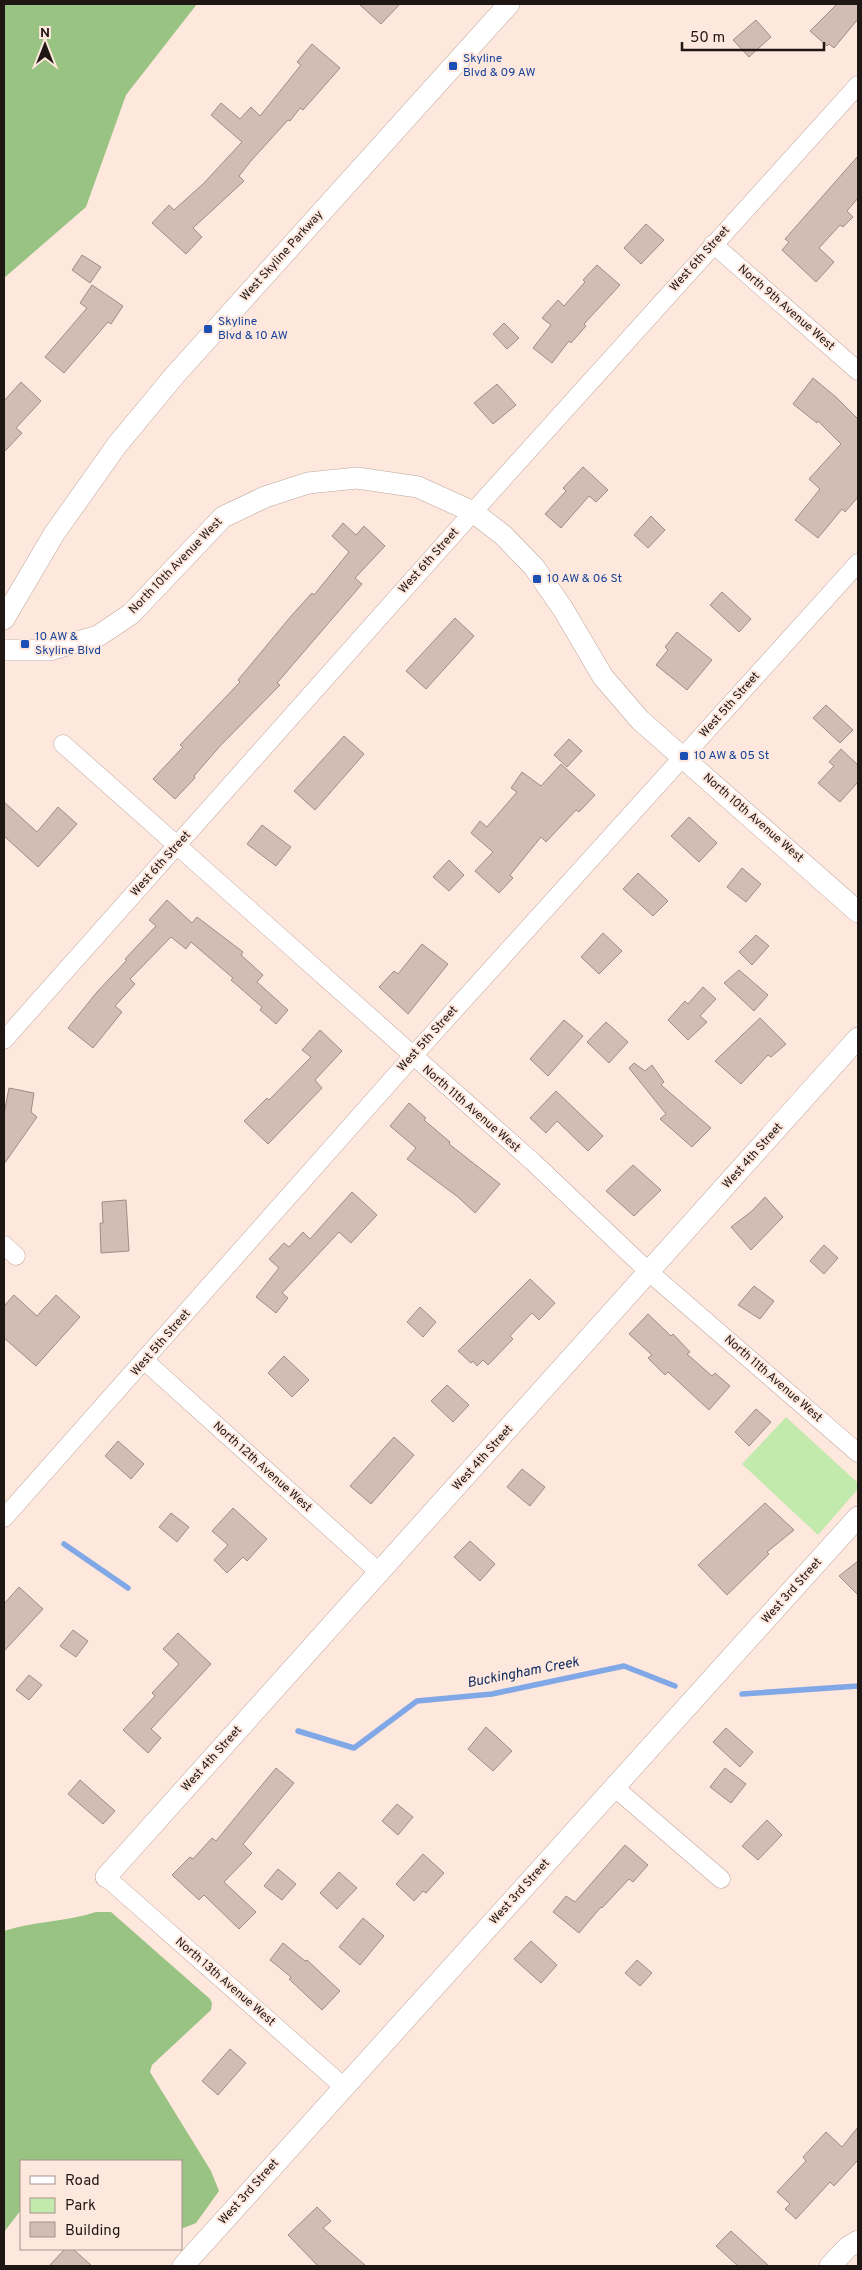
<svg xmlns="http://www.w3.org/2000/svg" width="862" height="2270" font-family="Overpass,sans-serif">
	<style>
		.green { fill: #c2eaad }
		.forest { fill: #99c382 }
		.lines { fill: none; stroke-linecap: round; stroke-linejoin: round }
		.stream { stroke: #81a8e6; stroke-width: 5.5 }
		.building { fill: #d2bcb3; stroke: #a18d84 }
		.minor-casing { stroke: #bda79e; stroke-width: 19 }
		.tertiary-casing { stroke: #bda79e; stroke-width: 22 }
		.minor { stroke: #fff; stroke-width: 18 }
		.tertiary { stroke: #fff; stroke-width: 21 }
		.transit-dot { fill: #1a4fb4; stroke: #fee7dd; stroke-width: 2 }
		.labels { text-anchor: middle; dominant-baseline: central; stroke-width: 4; stroke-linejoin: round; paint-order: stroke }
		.transit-label { font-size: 12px; fill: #164399; stroke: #fee7dd; text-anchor: start }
		.street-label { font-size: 12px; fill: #1f1714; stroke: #fee7dd }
		.water-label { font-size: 14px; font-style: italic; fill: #03255b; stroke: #fee7dd }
	</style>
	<rect width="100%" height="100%" fill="#fee7dd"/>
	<path class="green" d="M786,1417L858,1483V1489L818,1535L742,1464Z"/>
	<g class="forest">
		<path d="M4,4H197L126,95L86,207L4,278Z"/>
		<path d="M96,1912H111L210,1999L212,2003L211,2010L152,2065L150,2072L211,2171L219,2191L196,2223L181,2229V2161H21V2210L4,2232V1931C34,1921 66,1922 96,1912Z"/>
	</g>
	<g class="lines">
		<g class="stream">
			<path d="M64,1544L128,1588"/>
			<path d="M742,1694L858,1686"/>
			<path d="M298,1731L354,1748L417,1701L492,1694L624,1666L675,1686"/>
		</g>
	</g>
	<g class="building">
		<path d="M359,4H400L381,24Z"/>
		<path d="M837,4H858V19L834,48L829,44L827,46L810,31Z"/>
		<path d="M756,20L771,37L749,57L733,40Z"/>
		<path d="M312,44L340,68L303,110L300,108L290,121L288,120L250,162L239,176L244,181L193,228L202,237L186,254L152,223L169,205L174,210L203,184L242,142L211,115L221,103L240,119L251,107L260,116L301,65L297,62Z"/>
		<path d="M858,156V198L847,211L853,217L843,227L840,225L819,248L834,262L816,282L782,250L789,242L785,239Z"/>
		<path d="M646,224L664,240L641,264L624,248Z"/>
		<path d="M82,255L101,267L90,283L72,270Z"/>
		<path d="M597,265L620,285L584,324L586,326L571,343L569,341L552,363L533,348L551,325L542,318L558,300L564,306L585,282L583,280Z"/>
		<path d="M92,285L123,306L111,324L108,322L64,373L45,357L87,308L80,303Z"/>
		<path d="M504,323L519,338L507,349L493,334Z"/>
		<path d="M813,378L837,398L858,419V497L845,512L842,509L818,538L795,520L820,489L809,479L841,444L818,421L817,423L793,404Z"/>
		<path d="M21,382L41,401L16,428L22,433L4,452V401Z"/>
		<path d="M497,384L516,405L493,424L474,403Z"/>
		<path d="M583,467L608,490L596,502L589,496L561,528L545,514L566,491L563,488Z"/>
		<path d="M651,516L665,530L648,548L634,535Z"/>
		<path d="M343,523L356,535L364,526L385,546L355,578L362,584L277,683L280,685L221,745L194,776L195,778L175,799L153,779L183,747L180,745L240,682L238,680L292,615L312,593L314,595L349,552L332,536Z"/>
		<path d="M722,592L751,619L739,632L710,605Z"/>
		<path d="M455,618L474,636L426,689L406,671Z"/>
		<path d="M677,632L712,660L687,690L656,665L668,650L665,647Z"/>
		<path d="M826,705L853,730L840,743L813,718Z"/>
		<path d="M344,736L364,754L315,810L294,791Z"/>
		<path d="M569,739L582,751L567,767L554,755Z"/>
		<path d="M841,749L858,765V782L840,802L818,783L834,766L829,762Z"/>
		<path d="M561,764L595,795L579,812L576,810L546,842L541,837L510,875L513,878L499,893L475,871L493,852L471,833L480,821L487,827L517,792L511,788L522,772L541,786Z"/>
		<path d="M4,802L37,832L58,807L77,824L38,867L4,836Z"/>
		<path d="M689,817L717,843L699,862L671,836Z"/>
		<path d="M262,825L291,847L276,866L247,844Z"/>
		<path d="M449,860L464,875L449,891L433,877Z"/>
		<path d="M742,868L761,884L746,902L727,887Z"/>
		<path d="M638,873L668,901L653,916L623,889Z"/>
		<path d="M167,900L192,923L197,917L243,952L241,955L263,975L257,982L288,1010L276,1024L260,1010L262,1007L231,980L233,978L191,942L186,949L171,937L130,979L135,984L115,1006L122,1012L93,1048L68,1028L97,992L127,960L125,959L156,926L149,920Z"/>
		<path d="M603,933L622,951L599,974L581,957Z"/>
		<path d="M756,935L769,946L752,965L739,952Z"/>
		<path d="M422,944L448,964L408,1014L379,987L394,971L398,974Z"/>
		<path d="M739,970L768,995L754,1011L724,983Z"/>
		<path d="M703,987L716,999L700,1016L707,1022L688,1040L668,1020L685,1001L688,1004Z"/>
		<path d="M760,1018L786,1044L771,1057L768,1055L741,1084L715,1061Z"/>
		<path d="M564,1020L583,1036L548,1076L530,1059Z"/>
		<path d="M606,1022L628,1042L609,1063L587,1042Z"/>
		<path d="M320,1030L342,1051L315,1080L322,1088L268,1144L244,1121L267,1098L269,1100L311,1057L302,1050Z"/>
		<path d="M634,1063L645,1071L652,1065L664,1082L661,1085L711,1128L692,1147L660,1119L666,1114L629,1068Z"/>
		<path d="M9,1088L34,1093L31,1112L37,1117L4,1164V1114Z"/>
		<path d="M556,1091L603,1136L588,1151L557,1121L546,1133L530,1118Z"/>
		<path d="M409,1103L426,1118L424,1120L450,1142L449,1144L500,1184L475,1213L458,1197L407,1159L416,1148L390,1126Z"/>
		<path d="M633,1165L661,1190L634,1216L606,1191Z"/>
		<path d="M352,1192L377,1215L351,1243L339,1232L282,1293L288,1298L276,1313L256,1297L279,1268L269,1259L284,1243L289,1247L303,1232L310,1239Z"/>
		<path d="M765,1197L783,1217L751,1250L731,1227L752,1211Z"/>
		<path d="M126,1200L129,1251L101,1253L100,1223H103L102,1202Z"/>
		<path d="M824,1245L838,1258L824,1274L810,1261Z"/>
		<path d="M530,1279L555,1303L539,1320L532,1313L510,1336L513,1339L488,1365L483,1360L477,1366L473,1361L471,1363L458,1351Z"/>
		<path d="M754,1286L774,1301L760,1319L738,1305Z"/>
		<path d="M14,1295L37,1316L56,1295L80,1317L36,1366L4,1338V1306Z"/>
		<path d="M420,1307L436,1322L423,1337L407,1322Z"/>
		<path d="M648,1314L671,1336L673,1334L690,1352L687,1354L712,1376L715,1373L730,1386L709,1410L668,1372L665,1375L648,1358L652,1355L629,1334Z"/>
		<path d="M284,1356L309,1380L292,1397L268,1373Z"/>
		<path d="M447,1385L469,1405L453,1422L431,1401Z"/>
		<path d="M756,1409L771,1422L749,1446L735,1432Z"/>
		<path d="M394,1437L414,1455L371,1504L350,1486Z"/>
		<path d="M118,1441L144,1464L131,1479L105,1456Z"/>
		<path d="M522,1469L545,1487L530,1506L507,1487Z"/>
		<path d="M765,1503L794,1530L767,1552L769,1554L727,1595L698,1565Z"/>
		<path d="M233,1508L267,1539L247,1561L243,1557L227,1573L214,1560L228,1545L212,1531Z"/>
		<path d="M171,1513L189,1527L177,1542L159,1527Z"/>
		<path d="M470,1541L495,1564L480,1581L454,1557Z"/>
		<path d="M858,1561V1595L839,1576Z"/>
		<path d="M19,1587L43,1609L4,1651V1604Z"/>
		<path d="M73,1630L88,1641L76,1657L60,1646Z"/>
		<path d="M178,1633L211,1664L151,1729L161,1738L148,1753L123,1730L155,1696L152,1693L179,1664L163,1649Z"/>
		<path d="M29,1675L42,1685L29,1700L16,1690Z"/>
		<path d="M486,1727L512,1751L493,1771L468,1749Z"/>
		<path d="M726,1728L753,1752L740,1767L713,1742Z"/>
		<path d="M276,1768L294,1783L243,1844L252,1853L224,1882L256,1912L239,1929L204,1895L199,1900L172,1875L190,1857L193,1859L212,1838L216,1841Z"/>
		<path d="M725,1768L746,1784L731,1803L710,1787Z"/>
		<path d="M80,1780L115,1811L103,1824L68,1794Z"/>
		<path d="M397,1804L413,1817L398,1835L382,1821Z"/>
		<path d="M767,1820L782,1835L758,1860L742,1846Z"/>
		<path d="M625,1845L648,1865L633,1882L629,1879L602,1908L601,1907L579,1933L553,1912L566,1896L575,1902Z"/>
		<path d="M423,1854L444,1873L426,1893L423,1891L414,1901L396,1884Z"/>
		<path d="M278,1869L296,1884L282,1900L264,1886Z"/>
		<path d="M339,1872L357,1888L337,1909L320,1893Z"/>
		<path d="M363,1918L384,1936L360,1965L339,1947Z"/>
		<path d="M531,1941L557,1965L541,1983L514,1959Z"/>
		<path d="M283,1943L305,1961L307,1960L340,1991L322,2010L289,1979L291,1977L270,1960Z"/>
		<path d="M637,1960L652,1973L640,1986L625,1973Z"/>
		<path d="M230,2049L246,2063L218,2095L202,2081Z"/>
		<path d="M858,2127V2160L834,2186L830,2182L796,2219L785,2209L790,2204L777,2192L806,2161L803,2157L826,2132L842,2147Z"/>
		<path d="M317,2207L331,2221L323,2228L366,2266H318L288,2235Z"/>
		<path d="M731,2231L769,2266H738L716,2246Z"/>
		<path d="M65,2249H73L92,2266H49Z"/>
	</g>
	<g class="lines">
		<defs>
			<g id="minor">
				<path d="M713,244L858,371"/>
				<path d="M63,744L533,1162L649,1272L858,1453"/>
				<path d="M4,1040L473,512L858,85"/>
				<path d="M4,1245L16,1256"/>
				<path d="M145,1361L380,1573"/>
				<path d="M4,1518L412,1057L858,563"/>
				<path d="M614,1787L721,1879"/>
				<path d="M106,1877L344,2087"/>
			</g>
			<g id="tertiary">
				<path d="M4,619L54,534L117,445L175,375L509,4"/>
				<path d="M4,650H50L98,636L131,614L223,517L265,497L308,483L357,478L418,487L473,512L503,535L534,567L563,609L603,677L640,720L858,912"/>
				<path d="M106,1877L858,1038"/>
				<path d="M183,2266L858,1517"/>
				<path d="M830,2266L848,2247L858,2241"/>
			</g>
		</defs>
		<use href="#minor" class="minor-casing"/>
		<use href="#tertiary" class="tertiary-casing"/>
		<use href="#minor" class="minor"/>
		<use href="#tertiary" class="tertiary"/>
	</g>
	<g class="transit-dot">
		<rect x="448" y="61" width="10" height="10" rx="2.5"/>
		<rect x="203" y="324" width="10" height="10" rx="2.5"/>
		<rect x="532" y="574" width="10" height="10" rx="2.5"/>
		<rect x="20" y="639" width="10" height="10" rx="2.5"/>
		<rect x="679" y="751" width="10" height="10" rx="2.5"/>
	</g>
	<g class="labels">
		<g class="transit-label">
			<text x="463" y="59">Skyline<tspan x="463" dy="14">Blvd &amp; 09 AW</tspan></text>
			<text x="218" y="322">Skyline<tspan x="218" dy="14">Blvd &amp; 10 AW</tspan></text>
			<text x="547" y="579">10 AW &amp; 06 St</text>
			<text x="35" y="637">10 AW &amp;<tspan x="35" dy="14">Skyline Blvd</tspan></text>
			<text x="694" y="756">10 AW &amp; 05 St</text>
		</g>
		<g class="street-label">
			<text transform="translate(282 256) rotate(-48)">West Skyline Parkway</text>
			<text transform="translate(700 259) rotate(-48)">West 6th Street</text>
			<text transform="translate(786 308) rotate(41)">North 9th Avenue West</text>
			<text transform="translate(429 561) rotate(-48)">West 6th Street</text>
			<text transform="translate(176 566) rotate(-46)">North 10th Avenue West</text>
			<text transform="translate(730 705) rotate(-48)">West 5th Street</text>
			<text transform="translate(753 818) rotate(41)">North 10th Avenue West</text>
			<text transform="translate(161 864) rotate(-48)">West 6th Street</text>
			<text transform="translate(428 1039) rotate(-48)">West 5th Street</text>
			<text transform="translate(471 1109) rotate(41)">North 11th Avenue West</text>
			<text transform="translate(753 1156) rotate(-48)">West 4th Street</text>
			<text transform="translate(161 1343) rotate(-49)">West 5th Street</text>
			<text transform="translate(773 1379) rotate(41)">North 11th Avenue West</text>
			<text transform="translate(483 1458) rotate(-48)">West 4th Street</text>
			<text transform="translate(262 1467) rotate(42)">North 12th Avenue West</text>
			<text transform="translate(792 1591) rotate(-48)">West 3rd Street</text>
			<text transform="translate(212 1759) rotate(-48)">West 4th Street</text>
			<text transform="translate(520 1892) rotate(-48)">West 3rd Street</text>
			<text transform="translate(225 1982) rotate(41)">North 13th Avenue West</text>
			<text transform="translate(249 2192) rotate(-48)">West 3rd Street</text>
		</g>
		<g class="water-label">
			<text transform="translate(523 1673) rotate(-11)">Buckingham Creek</text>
		</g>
	</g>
	<rect width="862" height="2270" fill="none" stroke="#1f1714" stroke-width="10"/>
	<rect x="20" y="2160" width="162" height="90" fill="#fee7dd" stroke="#a5948d"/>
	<rect x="30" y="2176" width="25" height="8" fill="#ffffff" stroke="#a5948d"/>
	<text x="65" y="2185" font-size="15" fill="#1f1714">Road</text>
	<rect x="30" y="2198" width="25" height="15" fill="#c2eaad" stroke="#a5948d"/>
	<text x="65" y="2210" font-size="15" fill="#1f1714">Park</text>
	<rect x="30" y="2222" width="25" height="15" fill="#d2bcb3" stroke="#a5948d"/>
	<text x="65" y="2235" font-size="15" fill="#1f1714">Building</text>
	<g transform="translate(45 45)" stroke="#fee7dd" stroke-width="4" paint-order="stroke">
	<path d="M0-4L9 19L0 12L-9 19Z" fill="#1f1714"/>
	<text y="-8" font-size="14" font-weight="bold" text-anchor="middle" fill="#1f1714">N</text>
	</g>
	<path d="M682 42v8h142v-8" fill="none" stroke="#1f1714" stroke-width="2.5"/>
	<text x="690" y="42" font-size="15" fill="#1f1714" stroke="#fee7dd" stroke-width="4" paint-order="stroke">50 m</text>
</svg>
